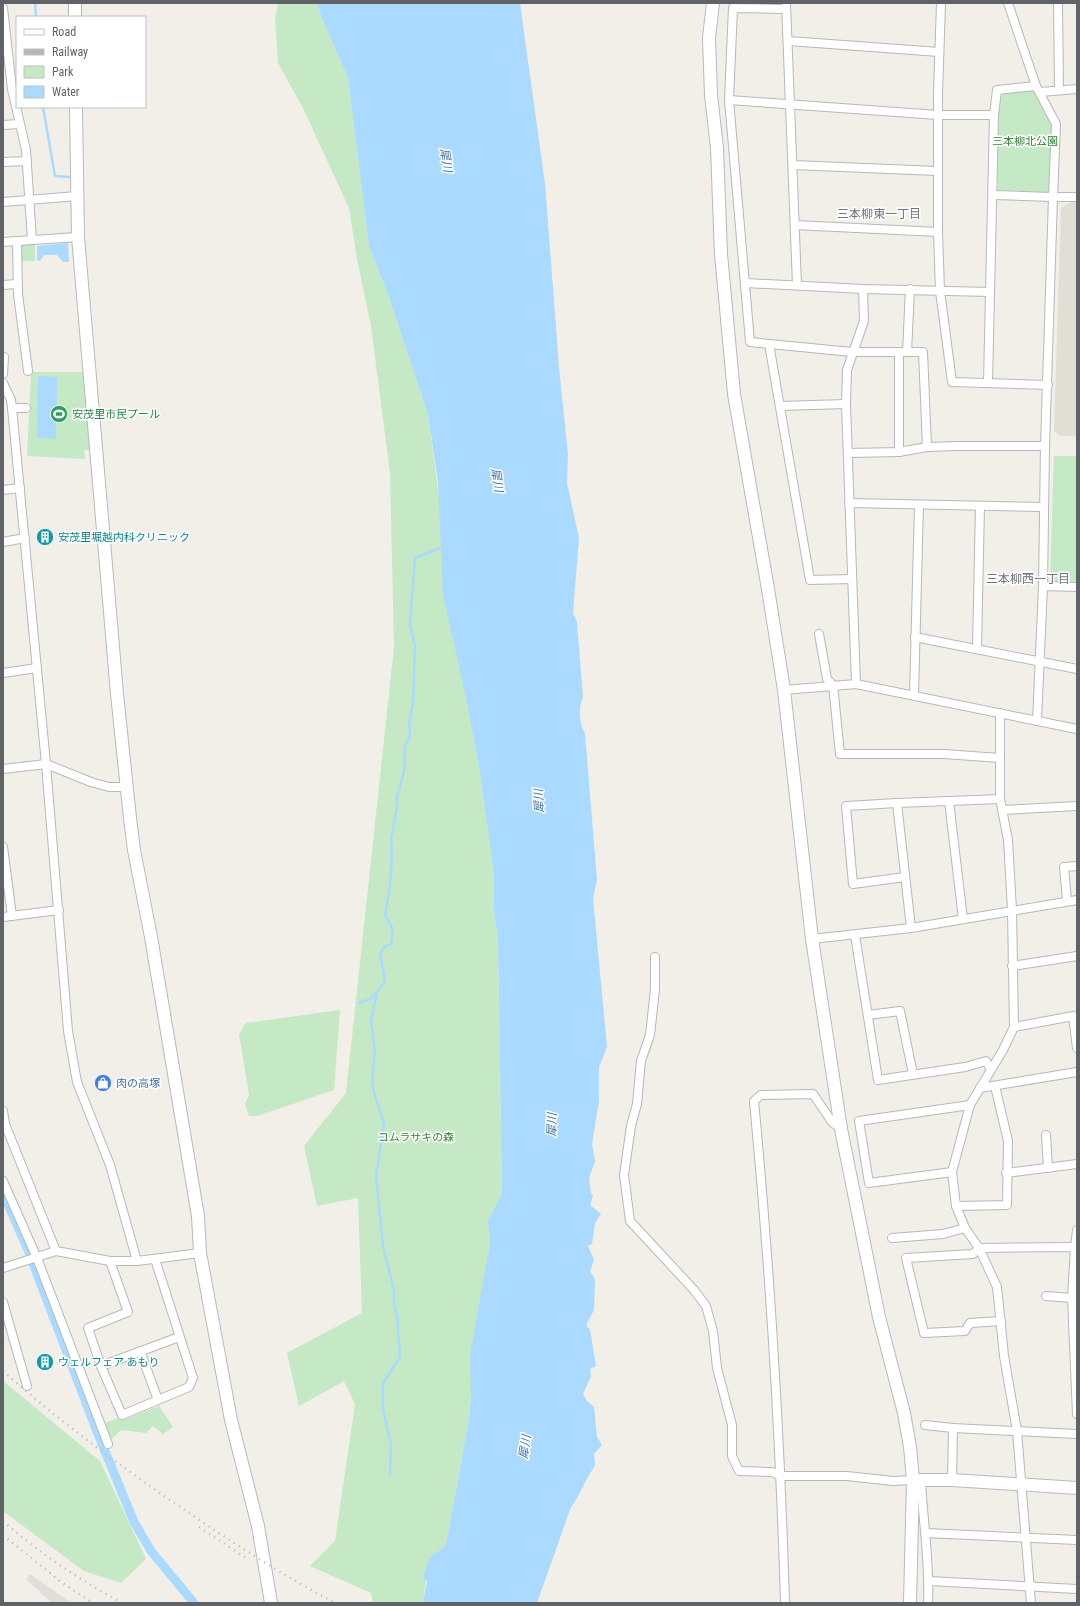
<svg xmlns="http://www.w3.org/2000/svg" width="1080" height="1606" font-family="'Roboto Condensed','Noto Sans JP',sans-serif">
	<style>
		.industrial { fill: #e0deda }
		.education { fill: #e1ded6 }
		.green { fill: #c5e8c5 }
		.water { fill: #aadaff }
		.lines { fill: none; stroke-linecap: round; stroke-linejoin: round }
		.stream { stroke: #aadaff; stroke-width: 2.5 }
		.canal { stroke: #aadaff; stroke-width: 9 }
		.street-casing { stroke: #b5b8bc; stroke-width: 10 }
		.secondary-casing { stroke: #b6babf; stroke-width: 14 }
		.street { stroke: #fff; stroke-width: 8 }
		.secondary { stroke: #fff; stroke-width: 12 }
		.rail { stroke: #b6b7b8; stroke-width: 2.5; stroke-dasharray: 1 5; stroke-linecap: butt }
		.labels { text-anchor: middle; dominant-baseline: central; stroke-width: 3; stroke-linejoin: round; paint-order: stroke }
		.park-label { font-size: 11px; fill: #348238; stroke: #fff }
		.leisure-label { font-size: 11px; fill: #27864d; stroke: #fff; text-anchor: start }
		.culture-label { font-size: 11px; fill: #0d838f; stroke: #fff; text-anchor: start }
		.shop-label { font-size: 11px; fill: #366cbe; stroke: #fff; text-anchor: start }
		.water-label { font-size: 12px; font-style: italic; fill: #4174aa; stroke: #fff }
		.neighbourhood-label { font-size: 12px; fill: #70757a; stroke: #fff }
	</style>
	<rect width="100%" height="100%" fill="#f1efe8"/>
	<path class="industrial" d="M30,1574L71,1603H52L26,1579Z"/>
	<path class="education" d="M1071,202H1077V436H1060L1054,431L1061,208Z"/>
	<g class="green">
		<path d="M278,3H317L321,16L348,78L369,246L390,300L428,415L466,698L479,766L494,875V911L498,938L502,1194L488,1220L490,1243L481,1298L468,1425L446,1545L429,1558L423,1603H373L371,1593L310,1566L335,1541L355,1404L344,1381L299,1406L287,1353L362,1313L358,1198L317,1206L304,1146L346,1093L394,647L390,473L371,326L357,259L349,208L303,108L278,63L275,18Z"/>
		<path d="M1033,89L1052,124L1050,192L998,190V114L1002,94Z"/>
		<path d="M22,244H35V261H20V248Z"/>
		<path d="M33,372H81L86,374L92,450H84L85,459L27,456L31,374Z"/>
		<path d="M1054,456H1077V582H1050Z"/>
		<path d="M340,1010L334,1090L257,1116H249L245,1104L249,1095L239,1034L246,1023Z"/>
		<path d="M3,1381L100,1461L146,1559L121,1583L84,1571L3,1511Z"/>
		<path d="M159,1406L173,1427L163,1434L153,1426L146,1433L121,1430L110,1441L105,1423L118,1418L126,1419Z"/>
	</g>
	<g class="water">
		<path d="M317,3H520L545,184L559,367L568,455L567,483L579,538L573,613L577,622L583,697C578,709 579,722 585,734L597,880L593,898L607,1047L599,1067V1101L592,1144L595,1161L589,1178L591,1193L593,1196L590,1205L601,1214L595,1223L592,1244L588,1246L594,1260L590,1271L595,1279L594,1310L586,1325L590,1330L596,1366L590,1369L591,1376L583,1394L587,1401L594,1407L597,1437L602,1445L594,1454L595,1466C585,1479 581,1494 571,1507L537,1603H423L427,1581L423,1579L429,1558L446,1545L468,1425L471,1398L470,1355L490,1243L488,1220L502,1194L498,938L494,911V875L479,766L466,698L443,594L438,482L428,415L390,300L369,246L348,78L321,16Z"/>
		<path d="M68,243L69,262H63L57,255H44L40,261L37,260V246Z"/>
		<path d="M38,376L57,377L56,439L37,438Z"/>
	</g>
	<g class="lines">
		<g class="stream">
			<path d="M35,3L36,17"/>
			<path d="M43,107L55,176L69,177"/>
			<path d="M359,1003L370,999L377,992"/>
			<path d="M390,1474L391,1445L383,1410V1383L400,1357L397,1316L394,1303V1290L383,1246L376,1177L384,1123L374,1093L372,1081L375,1051L371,1021L377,992L385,981L380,954L384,947L391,944C394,931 393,926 385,916L390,885L392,856L391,840L397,808V796L404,772L405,746L410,736L409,724L413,704L415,646L410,625L415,558L443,547"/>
		</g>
		<path class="canal" d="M3,1193L28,1250L96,1429L134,1522L151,1551L194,1603"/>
		<defs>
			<g id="street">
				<path d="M786,3L797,285"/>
				<path d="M941,3L938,94V232L940,291L952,382L1048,385"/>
				<path d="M1058,3L1059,90"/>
				<path d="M3,8L12,89L26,150L32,240"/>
				<path d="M786,9L733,8L729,100L750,342L852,352H923L927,447"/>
				<path d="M789,41L939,52"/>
				<path d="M1040,92L1077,89"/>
				<path d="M729,100L938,115H994"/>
				<path d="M3,125L19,124"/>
				<path d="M3,162L27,161"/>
				<path d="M793,165L937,171"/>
				<path d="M993,195L1053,197L1056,124L1036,86L1008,3"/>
				<path d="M3,202L77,196"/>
				<path d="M795,225L938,232"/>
				<path d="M17,241L18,294L28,371"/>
				<path d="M3,242L78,237"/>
				<path d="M745,283L863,289L990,292"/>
				<path d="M3,285L17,284"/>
				<path d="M769,344L810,580L852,579"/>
				<path d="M907,352L910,289"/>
				<path d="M899,353V452"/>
				<path d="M3,374L4,357"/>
				<path d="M3,383L11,400L12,408L46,764L68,1031L77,1082L110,1165L137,1261"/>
				<path d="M988,383L994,115L997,90L1036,86"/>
				<path d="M780,406L846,404"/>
				<path d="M12,408H26"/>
				<path d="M848,453L899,452L927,447L957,446H1045"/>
				<path d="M3,490L20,488"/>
				<path d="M849,503L1044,507"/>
				<path d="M3,542L25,538"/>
				<path d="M1043,586L1077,587"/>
				<path d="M819,634L827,679L833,685L840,754H944L1000,758V713"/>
				<path d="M915,637L1077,669"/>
				<path d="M977,648L980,506"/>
				<path d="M3,673L37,668"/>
				<path d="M856,684L846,404L847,370L864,321L863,289"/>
				<path d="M784,690L856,684L1077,729"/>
				<path d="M914,695L919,505"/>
				<path d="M1037,721L1043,586L1045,446L1053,197H1077"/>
				<path d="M1000,758V799L1008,840L1012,910L1014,1027L1003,1050L970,1105L952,1172L956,1206L965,1228L979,1248L997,1287L1004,1356L1017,1431L1031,1603"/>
				<path d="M3,769L46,764L91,782L109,787H127"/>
				<path d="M949,801L963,919"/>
				<path d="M897,803L846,806L853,884L905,877"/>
				<path d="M1002,810L1077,806"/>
				<path d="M3,847L12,916"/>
				<path d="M1067,901L1064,867L1077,866"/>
				<path d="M3,917L59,910"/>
				<path d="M911,928L897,803L1000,799"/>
				<path d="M855,935L878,1080L965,1067L986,1061L990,1068"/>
				<path d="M812,939L911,928L1077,900"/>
				<path d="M655,957V989L650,1035L641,1061L637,1104L631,1126L624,1175L630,1221L694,1290L706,1306L713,1331L717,1368L732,1425V1456L739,1471L772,1472L781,1476H847L893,1481L913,1480"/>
				<path d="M1012,966L1077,956"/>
				<path d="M868,1015L900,1011L913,1074"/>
				<path d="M1014,1027L1073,1016L1077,1048"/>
				<path d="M980,1088L1077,1072"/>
				<path d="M3,1111L5,1124"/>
				<path d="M3,1125L5,1124L56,1251"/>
				<path d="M1046,1135L1048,1168"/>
				<path d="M952,1172L869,1183L859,1121L970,1105"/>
				<path d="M1006,1173L1077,1164"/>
				<path d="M3,1181L37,1258L108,1444"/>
				<path d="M956,1206L1007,1205L1008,1141L995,1086"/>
				<path d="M892,1238L943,1234L965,1228"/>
				<path d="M1075,1247L1077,1230"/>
				<path d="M110,1261L128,1312L88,1328L101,1366L122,1415L189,1387L193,1378L155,1259"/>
				<path d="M3,1268L56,1251L110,1261H137L200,1253"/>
				<path d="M1046,1296L1072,1298"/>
				<path d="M3,1302L27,1386"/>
				<path d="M1001,1321L970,1323L965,1331L924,1333L906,1258L973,1254L979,1248L1075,1247L1072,1298L1077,1414"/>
				<path d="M140,1351L158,1400"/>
				<path d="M101,1366L179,1337"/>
				<path d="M925,1425L953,1428L1077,1434"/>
				<path d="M952,1480L953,1428"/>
				<path d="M921,1481C923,1522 930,1562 928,1603"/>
				<path d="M926,1533L1077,1540"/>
				<path d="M929,1581L1077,1589"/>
				<path d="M785,1603C780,1435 770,1268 754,1101L761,1095L813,1094L832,1122L841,1129"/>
			</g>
			<g id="secondary">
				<path d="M75,3V17"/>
				<path d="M713,3L709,38L711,95L717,148L721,254L734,394L768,589L784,690L812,939L841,1129L879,1317L904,1413L910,1447L913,1480L910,1603"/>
				<path d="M76,107L78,237L117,694L130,818L134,850L151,937L198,1216L200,1253L231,1420L258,1526L271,1603"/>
				<path d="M913,1480H952L1077,1488"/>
			</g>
		</defs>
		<use href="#street" class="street-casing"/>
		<use href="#secondary" class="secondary-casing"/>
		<use href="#street" class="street"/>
		<use href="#secondary" class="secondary"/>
		<g class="rail">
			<path d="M3,1371C65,1426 132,1475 201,1521C244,1550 288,1578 335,1603"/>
			<path d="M3,1521C39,1553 80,1580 122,1603"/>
			<path d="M199,1527L246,1558"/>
			<path d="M3,1535L61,1582L93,1603"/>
		</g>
	</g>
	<defs>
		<symbol id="stadium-disc" viewBox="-11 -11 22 22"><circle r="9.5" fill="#2e9e5b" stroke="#fff"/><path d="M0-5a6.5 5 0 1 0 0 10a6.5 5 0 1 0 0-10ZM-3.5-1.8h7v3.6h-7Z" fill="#fff"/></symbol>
		<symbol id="building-disc" viewBox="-11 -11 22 22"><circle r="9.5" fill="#0f9aa8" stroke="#fff"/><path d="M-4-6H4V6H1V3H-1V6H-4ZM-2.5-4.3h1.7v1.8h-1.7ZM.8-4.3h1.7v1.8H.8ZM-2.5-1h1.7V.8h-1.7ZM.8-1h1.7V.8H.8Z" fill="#fff"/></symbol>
		<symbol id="shop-disc" viewBox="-11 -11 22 22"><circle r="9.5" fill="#3f7fe0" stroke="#fff"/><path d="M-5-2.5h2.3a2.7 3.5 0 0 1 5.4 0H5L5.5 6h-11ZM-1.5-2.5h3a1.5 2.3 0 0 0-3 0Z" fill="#fff"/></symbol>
	</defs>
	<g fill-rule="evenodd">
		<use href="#stadium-disc" x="49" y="404" width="20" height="20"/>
		<use href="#building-disc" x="35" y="527" width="20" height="20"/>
		<use href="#shop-disc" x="93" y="1073" width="20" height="20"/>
		<use href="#building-disc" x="35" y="1352" width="20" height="20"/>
	</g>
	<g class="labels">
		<g class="park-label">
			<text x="1025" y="141">三本柳北公園</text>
			<text x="416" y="1137">コムラサキの森</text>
		</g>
		<g class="leisure-label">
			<text x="72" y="414">安茂里市民プール</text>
		</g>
		<g class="culture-label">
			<text x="58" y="537">安茂里堀越内科クリニック</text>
			<text x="58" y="1362">ウェルフェア あもり</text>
		</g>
		<g class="shop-label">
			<text x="116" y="1083">肉の高塚</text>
		</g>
		<g class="water-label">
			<text transform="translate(446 160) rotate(81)">犀川</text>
			<text transform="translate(497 480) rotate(81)">犀川</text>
			<text transform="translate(539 801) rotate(-94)">犀川</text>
			<text transform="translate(552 1125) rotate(-89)">犀川</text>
			<text transform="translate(525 1447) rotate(-82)">犀川</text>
		</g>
		<g class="neighbourhood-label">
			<text x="879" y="214">三本柳東一丁目</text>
			<text x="1028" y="579">三本柳西一丁目</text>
		</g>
	</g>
	<rect width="1080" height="1606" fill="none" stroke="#5f6368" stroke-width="8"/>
	<rect x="16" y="16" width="130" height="92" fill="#ffffff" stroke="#bfc1c3"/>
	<rect x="24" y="29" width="20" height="6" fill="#ffffff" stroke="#bfc1c3"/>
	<text x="52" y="36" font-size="12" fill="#5f6368">Road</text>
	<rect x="24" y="49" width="20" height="6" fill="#b6b7b8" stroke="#bfc1c3"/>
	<text x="52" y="56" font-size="12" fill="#5f6368">Railway</text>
	<rect x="24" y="66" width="20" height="12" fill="#c5e8c5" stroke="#bfc1c3"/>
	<text x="52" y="76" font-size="12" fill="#5f6368">Park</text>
	<rect x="24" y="86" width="20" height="12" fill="#aadaff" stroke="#bfc1c3"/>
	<text x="52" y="96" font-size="12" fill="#5f6368">Water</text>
</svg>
